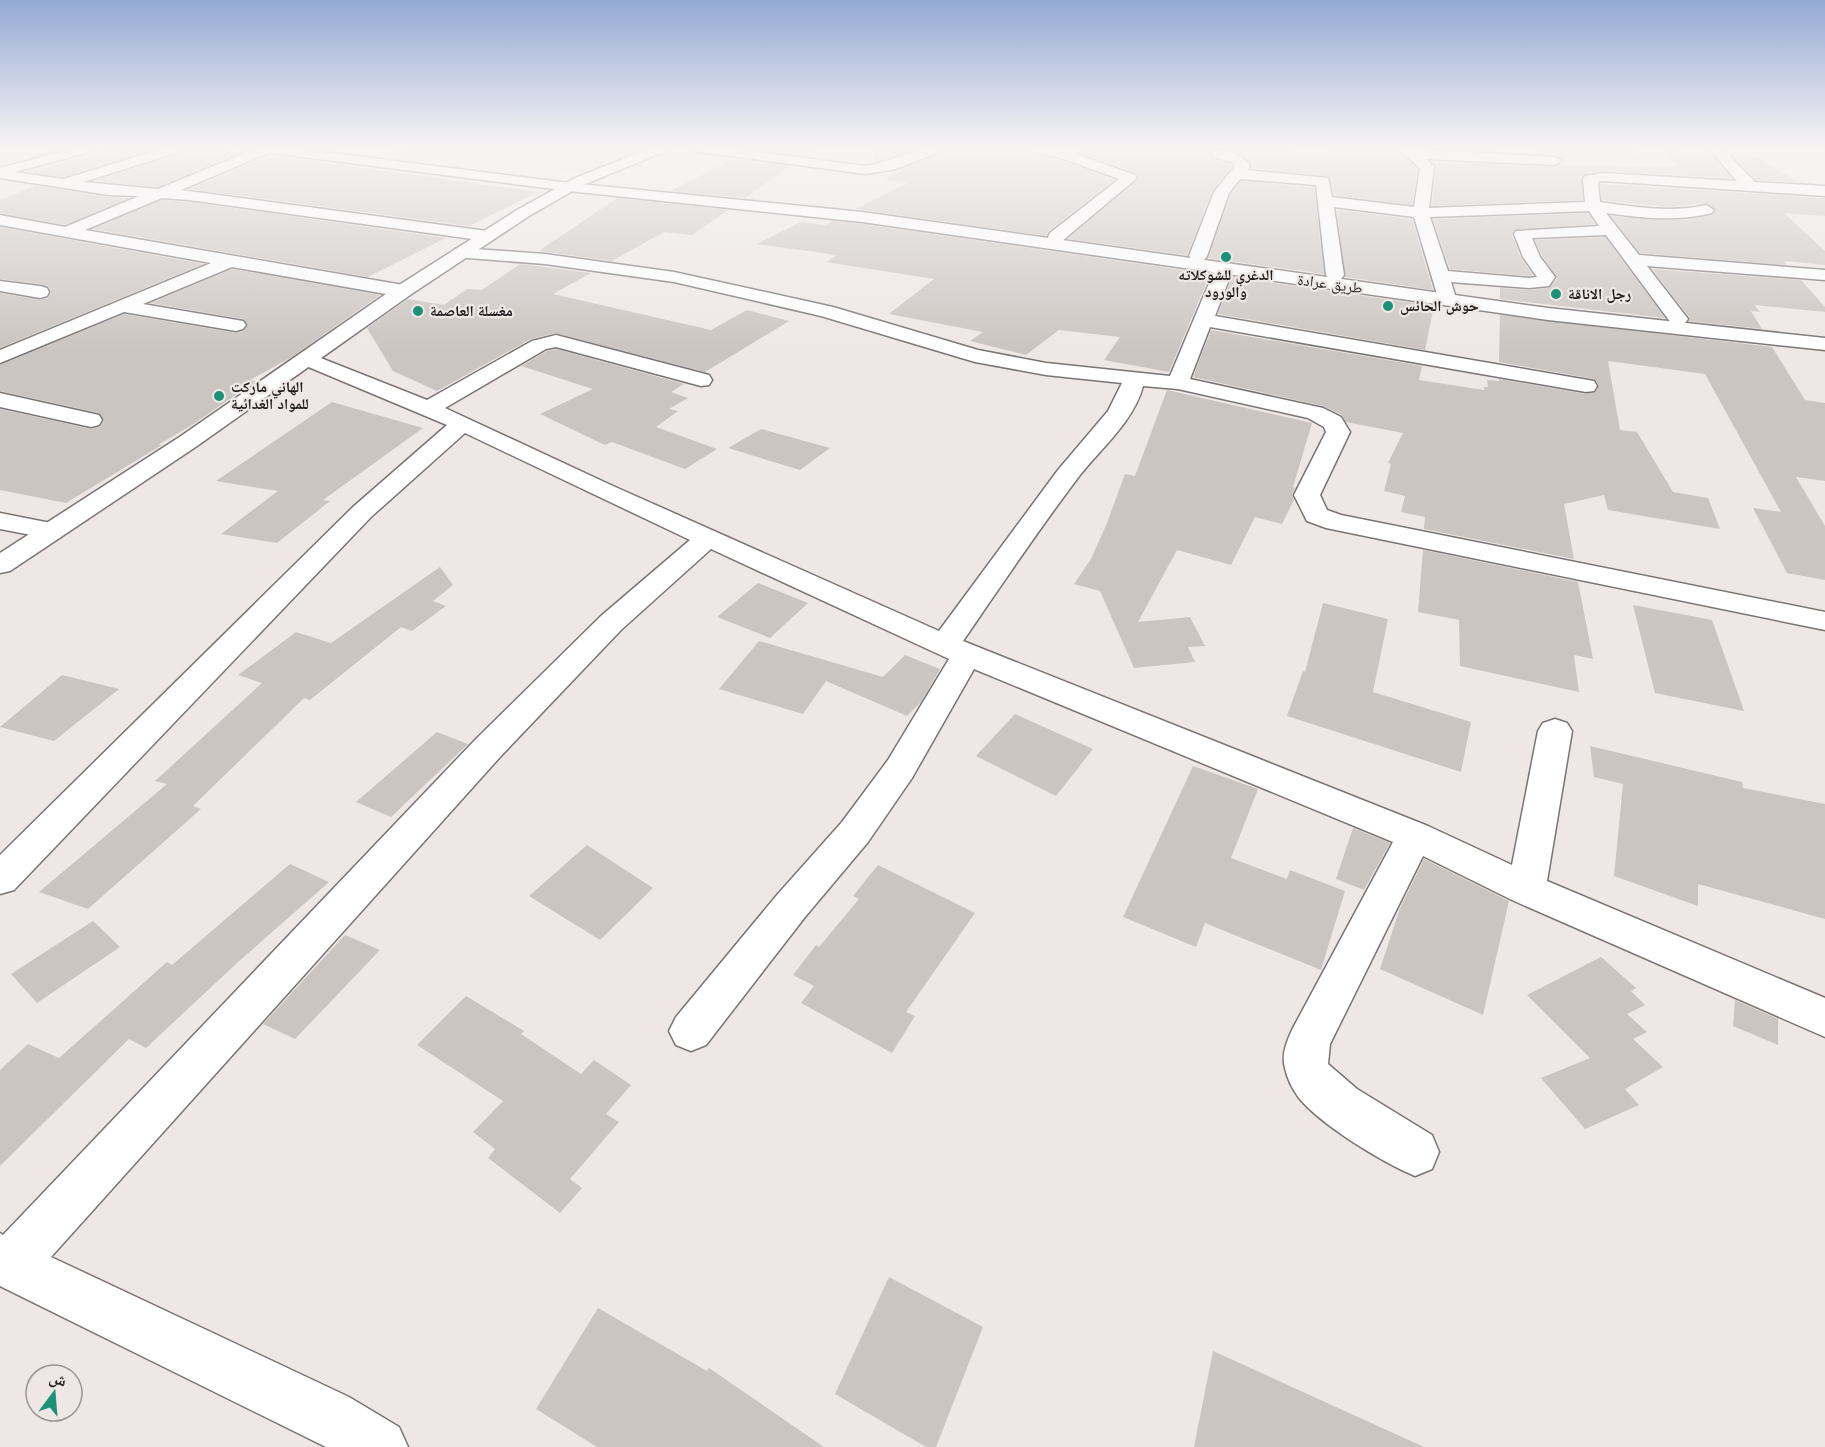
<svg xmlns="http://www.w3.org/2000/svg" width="1825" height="1447" font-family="'Work Sans','Noto Naskh Arabic',sans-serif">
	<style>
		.built { fill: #e8d8d6 }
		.green { fill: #e8d7b7 }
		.building { fill: #cbc5c1 }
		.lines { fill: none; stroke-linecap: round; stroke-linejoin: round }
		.minor-casing { stroke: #7a7473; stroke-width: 3 }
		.tertiary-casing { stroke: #7a7473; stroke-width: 3 }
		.primary-casing { stroke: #7a7473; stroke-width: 3 }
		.minor { fill: #fff; fill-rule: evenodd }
		.tertiary { fill: #fff; fill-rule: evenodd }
		.primary { fill: #fff; fill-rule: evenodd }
		.poi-dot { fill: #1b9276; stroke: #eee7e6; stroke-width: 2 }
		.labels { text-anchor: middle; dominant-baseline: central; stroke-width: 4.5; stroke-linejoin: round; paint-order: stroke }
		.far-poi-label { font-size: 15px; font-weight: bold; fill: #1f1d1c; stroke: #eee7e6; text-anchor: start }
		.far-street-label { font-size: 15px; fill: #1f1d1c; stroke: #eee7e6 }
	</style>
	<rect width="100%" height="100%" fill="#eee7e6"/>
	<path class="built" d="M385,148H641L583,173Z"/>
	<path class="green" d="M1534,148H1630L1650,163L1544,161Z"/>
	<g class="building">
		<path d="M116,148H158L64,177L30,172Z"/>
		<path d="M186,148L240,153L158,187L94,181L183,153Z"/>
		<path d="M756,148H816L804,156L753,149Z"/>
		<path d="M874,148H922L874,162Z"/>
		<path d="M945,148H1028L1031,153L1060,160L1114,180L1049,231L1046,236L856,209L907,183L885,179L901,170H899L942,153Z"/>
		<path d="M1084,148H1242L1331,155V148H1395L1418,169L1412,205L1334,195L1328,176L1251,168L1252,165L1239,154L1224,148L1213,149L1209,153L1211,158L1232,166L1212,191L1187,255L1068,239L1139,178L1136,173L1080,153Z"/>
		<path d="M1665,151L1710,154L1732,178L1603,171L1583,175L1581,179L1583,200L1432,206L1436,167L1432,162L1555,167L1559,165L1678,167Z"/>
		<path d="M268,156L304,160L538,192L469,226L189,189Z"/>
		<path d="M1733,156L1758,158L1799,182L1756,180Z"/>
		<path d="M734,159L790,166L745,198L670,191Z"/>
		<path d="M1241,181L1314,187L1324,274L1208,258L1231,194Z"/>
		<path d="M1600,184L1825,198V216L1784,213L1825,251V265L1784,261L1786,265L1640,253L1611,216L1659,220H1685L1712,215L1716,210L1706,203L1667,207L1602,200Z"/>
		<path d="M35,186L109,197L129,198L65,225L0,213V200Z"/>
		<path d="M617,198L728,210L692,235L664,232L612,261L539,251Z"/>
		<path d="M162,200L189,202L446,238L368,277L93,229Z"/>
		<path d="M1337,210L1412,219L1433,290L1345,277Z"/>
		<path d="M1588,213L1595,224L1514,230L1512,235L1521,258L1533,275L1529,276L1450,269L1433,219Z"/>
		<path d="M833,221L862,224L1210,274L1169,372L1104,360L1120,337L1059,330L1026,355L970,341L983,332L889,314L934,279L826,262L837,255L757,244L801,222L825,225Z"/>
		<path d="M0,227L203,264L0,348V293L40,300L48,298L51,293L49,287L41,284L0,279Z"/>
		<path d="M1605,237L1665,318L1500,299V288L1529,290L1549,288L1557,278L1542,256L1535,240Z"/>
		<path d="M520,264L591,273L553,294L711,330L747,310L789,321L705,372L555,333L531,339L437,391L393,371L367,328L408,299L444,305L467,289L482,290Z"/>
		<path d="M232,269L380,295L290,358L250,380L256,381L192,425L158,445H162L66,503L0,490V409L91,429L100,427L104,421L99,413L0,391V365L124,314L236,333L244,331L248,325L243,319L151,303Z"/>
		<path d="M1652,269L1801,280L1825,307V312L1754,305L1760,312L1751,311L1762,329L1689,321L1690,318Z"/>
		<path d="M1232,277L1434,306L1425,350L1218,314Z"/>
		<path d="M1500,315L1772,347L1805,400L1825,403V481L1796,477L1825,526V580L1787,573L1753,508L1781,512L1705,374L1608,361L1620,430L1637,432L1673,492L1708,498L1720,529L1608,510L1604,495L1564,504L1574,559L1424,529L1425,517L1401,512L1405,496L1384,491L1391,464L1388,463L1403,433L1346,422L1342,415L1323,406L1193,377L1211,330L1422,366L1419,380L1484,390V387H1488L1487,380L1499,381V379L1586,394L1596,392L1599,385L1594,379L1499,362Z"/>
		<path d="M556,349L684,384L671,392L688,398L669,409L678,411L656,427L717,449L685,469L612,442L605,445L540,414L593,389L521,366L547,351Z"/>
		<path d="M1167,390L1312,423L1293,487L1295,488L1292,494L1294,500L1282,524L1255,517L1231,565L1177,550L1138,622L1190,617L1205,646L1188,647L1195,662L1134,668L1100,591L1074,584L1091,559L1107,523L1125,474L1135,476Z"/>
		<path d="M332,402L423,428L323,500L330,501L277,543L221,534L278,491L216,481Z"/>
		<path d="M761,429L830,448L800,470L728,448Z"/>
		<path d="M1423,550L1578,582L1593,659L1574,655L1579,692L1460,666L1459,620L1418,612Z"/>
		<path d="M440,567L453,585L433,601L446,606L412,631L401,627L310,700L304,698L193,806L201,809L88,909L39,892L167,784L155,781L262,683L238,675L296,632L331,643Z"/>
		<path d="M758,583L808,603L770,638L717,617Z"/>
		<path d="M1323,603L1388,619L1373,692L1471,722L1461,772L1287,716L1303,671L1305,672Z"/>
		<path d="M1633,605L1712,620L1744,711L1655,693Z"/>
		<path d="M759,641L883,677L905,655L940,669L921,702L907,716L826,681L803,714L719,689Z"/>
		<path d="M62,675L119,689L54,741L0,727Z"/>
		<path d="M1015,714L1093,749L1056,796L976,756Z"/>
		<path d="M437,732L468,744L391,817L356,802Z"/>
		<path d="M1590,746L1742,782L1743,788L1825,804V919L1698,884V906L1614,876L1623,784L1594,777Z"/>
		<path d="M1193,766L1258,789L1231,858L1287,879L1290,870L1345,891L1321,970L1205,923L1196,947L1123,917Z"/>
		<path d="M1353,828L1390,843L1364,890L1336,879Z"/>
		<path d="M587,845L653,888L600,940L529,896Z"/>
		<path d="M1424,859L1509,901L1483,1015L1380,969L1400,908Z"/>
		<path d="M290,864L329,882L237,963L146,1048L129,1039L0,1166V1070L28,1044L59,1058L167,962L172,965Z"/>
		<path d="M878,865L975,913L906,1012L915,1016L892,1053L801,1003L814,986L793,975L816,945L819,947L859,899L853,896Z"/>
		<path d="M93,921L120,947L37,1003L11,974Z"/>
		<path d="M345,935L380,950L295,1039L263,1024Z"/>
		<path d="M1601,957L1636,988L1631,991L1645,1005L1627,1014L1647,1032L1633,1039L1663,1067L1625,1089L1639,1105L1585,1129L1541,1078L1590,1058L1527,995Z"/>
		<path d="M466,996L524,1031L521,1034L581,1074L594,1060L631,1085L606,1114L619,1122L570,1179L582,1188L560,1213L488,1158L495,1149L473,1132L503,1101L417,1045Z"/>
		<path d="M1735,1000L1778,1019V1045L1733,1026Z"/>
		<path d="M889,1277L983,1327L936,1447H926L835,1394Z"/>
		<path d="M598,1308L707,1371L709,1368L824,1447H597L536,1409Z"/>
		<path d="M1213,1351L1424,1447H1194Z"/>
	</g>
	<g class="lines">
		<defs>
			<g id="minor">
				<path d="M164,148H184L182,151L83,182L158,189L257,148H275L273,151L181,190L487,231L495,236L487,241L189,200L162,198L85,230L403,285L410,287L412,291L410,295L403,297L232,267L143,304L243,321L246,325L243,329L236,331L124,312L0,363V350L211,263L0,225V215L65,227L139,196L109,195L0,178V170L64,179Z"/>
				<path d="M693,148H728L866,166C893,161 918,146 943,148L941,151L896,169L866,174L700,152Z"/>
				<path d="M1030,148H1052L1063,150L1067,148H1082L1076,154L1135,175L1137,178L1062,241H1050L1048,237L1050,233L1119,179L1061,158L1032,151Z"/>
				<path d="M1397,148L1555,157L1562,161L1555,165L1426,159L1434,167L1429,208L1585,202L1583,179L1585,176L1603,173L1737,181L1708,148H1722L1755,182L1825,186V196L1603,181L1598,182L1600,202C1636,207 1671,213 1706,205L1714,210L1712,213C1676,222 1642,218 1606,213L1639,255L1825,270V280L1647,266L1688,319L1685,323H1671L1606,235L1532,238L1540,257L1555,277L1549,286L1529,288L1451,282L1456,298L1454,302H1440L1438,298L1414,217L1334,207L1344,275L1341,279H1329L1326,275L1316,185L1240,179L1229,193L1207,256L1204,260H1192L1189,256L1214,192L1235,166L1232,162L1213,157L1211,154L1213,151C1227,148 1242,155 1250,166L1247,170L1328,178L1332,197L1414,207L1420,168ZM1589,211L1599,226L1516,231L1514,234L1523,257L1537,277L1529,278L1448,271L1430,217Z"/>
				<path d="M461,248L545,254L674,272L833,307L978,350L1046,363L1170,376L1215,269L1218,265H1230L1233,269L1215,316L1594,381L1597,386L1594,391L1586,392L1210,327L1190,379L1323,408L1341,417L1350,432L1320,495L1327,510L1341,515L1825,612V630L1326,528L1307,521L1294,495L1326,432L1324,427L1308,418L1178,389L1143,386C1134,422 1098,451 1077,479C1037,532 1000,587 963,641L1428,826L1512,865L1538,731L1543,723L1555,719L1567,723L1572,731L1547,881L1825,998V1037L1512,900L1423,856L1330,1044L1328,1064L1357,1089L1432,1135L1439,1152L1432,1169L1415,1176C1382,1162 1321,1125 1299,1098C1293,1090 1287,1078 1285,1068C1281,1054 1287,1041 1293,1028L1393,842L974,669L912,778L868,842L805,917L706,1045L691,1051L676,1045L669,1031L676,1017L777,895L842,822L888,760L949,659L711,549L621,630L500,757L51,1257L349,1397L399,1427L408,1447H326L0,1286V1233L3,1235L476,739L601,616L690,540L465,433L371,517L14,890L0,894V855L353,507L447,425L299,363L296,359L299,355L306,353L313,355L427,400L532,341L556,335L709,375L712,380L709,385L701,386L556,347L546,349L445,408L613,486L939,631L1058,470L1108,411L1122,383L1046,375L975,362L821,316L674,282L545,264L455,257L452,253L455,249Z"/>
				<path d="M0,281L40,286L47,288L49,292L47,296L40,298L0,291Z"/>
				<path d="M0,393L99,415L102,420L99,425L91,427L0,407Z"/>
				<path d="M0,513L61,525L65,531L61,537L52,539L0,529Z"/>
			</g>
			<g id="tertiary">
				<path d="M74,148H95L93,151L0,176V168Z"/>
				<path d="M650,148H668L666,151L583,185L529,216L410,295L197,446L10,571L0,573V553L181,436L396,287L517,210L573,179Z"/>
			</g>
			<path id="primary" d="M257,148H293L569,183L862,212L1548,308L1825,338V350L1548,320L862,222L569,191L264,152Z"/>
		</defs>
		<use href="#minor" class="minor-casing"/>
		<use href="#tertiary" class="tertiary-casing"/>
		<use href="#primary" class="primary-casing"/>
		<use href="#minor" class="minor"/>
		<use href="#tertiary" class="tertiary"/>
		<use href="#primary" class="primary"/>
	</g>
	<linearGradient id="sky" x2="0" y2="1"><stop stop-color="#94a9d4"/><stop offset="0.42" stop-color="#f7f4f4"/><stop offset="1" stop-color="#f7f4f4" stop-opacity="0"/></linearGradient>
	<rect width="1825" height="350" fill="url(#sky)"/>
	<g class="poi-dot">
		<circle cx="1226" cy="257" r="6"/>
		<circle cx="1556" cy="294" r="6"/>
		<circle cx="1388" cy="306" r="6"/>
		<circle cx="418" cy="311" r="6"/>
		<circle cx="219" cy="396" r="6"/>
	</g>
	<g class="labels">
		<g class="far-poi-label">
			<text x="1226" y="275" text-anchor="middle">الدغري للشوكلاته<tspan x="1226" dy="17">والورود</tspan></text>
			<text x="1568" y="294">رجل الاناقة</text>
			<text x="1400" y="306">حوش الحائس</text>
			<text x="430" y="311">مغسلة العاصمة</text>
			<text x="231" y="387">الهاني ماركت<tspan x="231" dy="17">للمواد الغدائية</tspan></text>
		</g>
		<g class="far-street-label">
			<text transform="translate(1330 284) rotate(8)">طريق عرادة</text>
		</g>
	</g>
	<g transform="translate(54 1393) rotate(16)"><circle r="28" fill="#eee7e6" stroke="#9b9695" stroke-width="1.5"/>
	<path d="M0-4.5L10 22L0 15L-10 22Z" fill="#1b9276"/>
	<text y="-9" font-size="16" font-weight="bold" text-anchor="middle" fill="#1f1d1c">ش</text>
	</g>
</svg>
